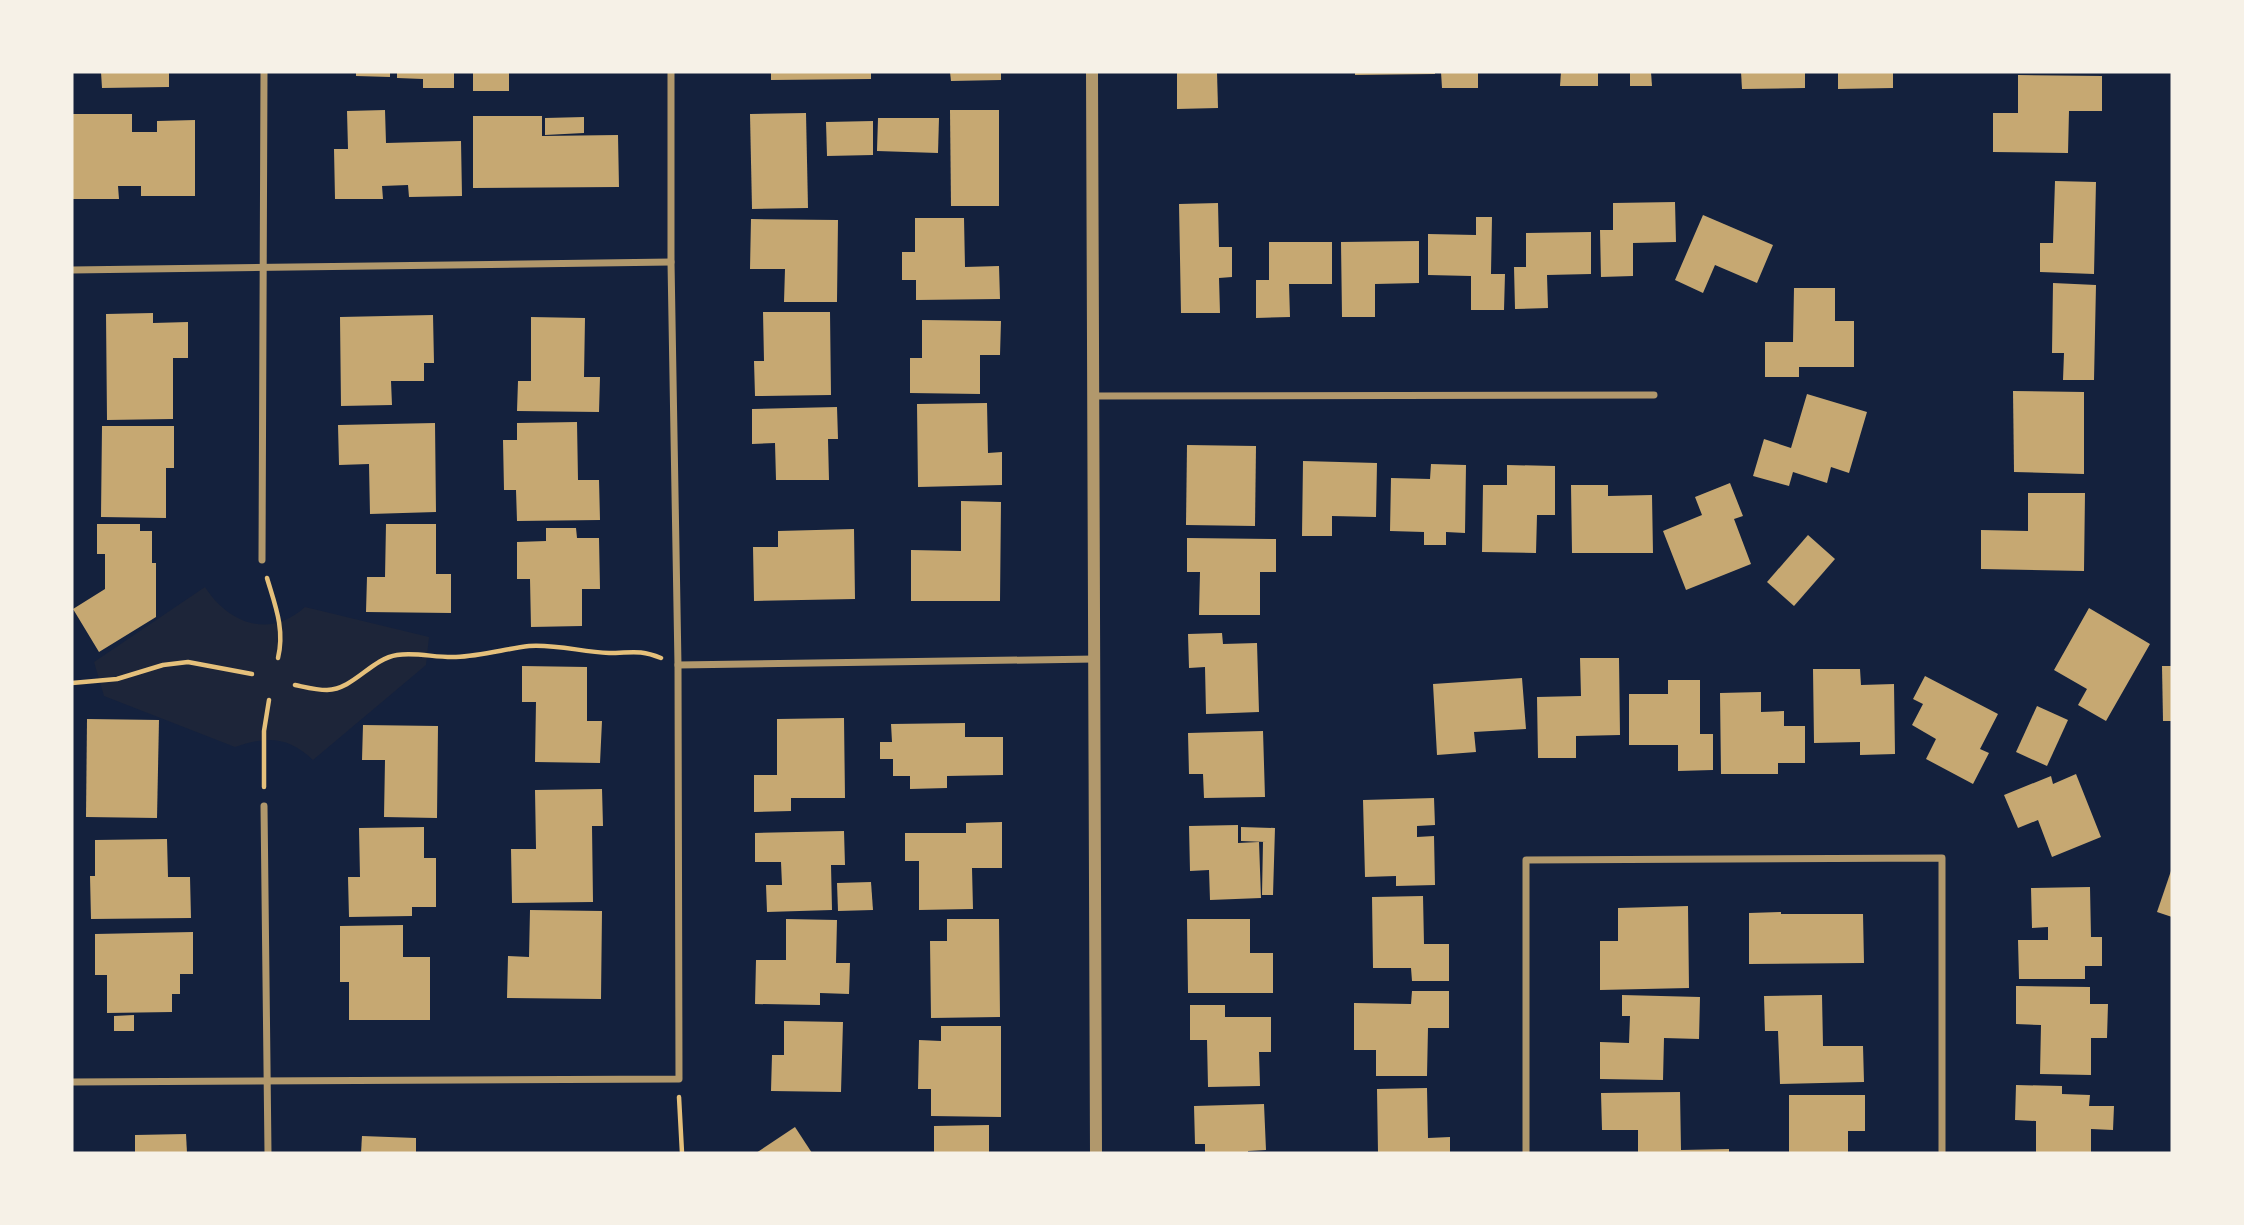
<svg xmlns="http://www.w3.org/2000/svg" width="2244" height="1225" font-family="'PT Sans Narrow',sans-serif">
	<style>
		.green { fill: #1d2539 }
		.building { fill: #c6a872 }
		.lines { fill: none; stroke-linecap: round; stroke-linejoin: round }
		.path { stroke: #e5c07b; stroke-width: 4.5 }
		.minor { stroke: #b1986c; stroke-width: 7 }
		.tertiary { stroke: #b1986c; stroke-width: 12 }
	</style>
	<rect width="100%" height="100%" fill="#14213d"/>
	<path class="green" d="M205,587C229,624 270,639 305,607L429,637L426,665L313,760C288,736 267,736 235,747L104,696L94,662Z"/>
	<g class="building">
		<path d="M101,72H169V87L102,88Z"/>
		<path d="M356,72H390V77L356,76Z"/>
		<path d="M397,72H454V88H423V79L397,78Z"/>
		<rect x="473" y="72" width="36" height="19"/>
		<path d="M771,72H871V79L771,80Z"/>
		<path d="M950,72H1001V80L951,81Z"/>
		<path d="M1177,72H1217L1218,108L1177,109Z"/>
		<path d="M1355,72H1435V74L1355,75Z"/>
		<path d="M1441,72H1478V88H1442Z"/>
		<path d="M1561,72H1598V86H1560Z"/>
		<path d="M1630,72H1651L1652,86H1630Z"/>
		<path d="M1741,72H1805V88L1742,89Z"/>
		<path d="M1838,72H1893V88L1838,89Z"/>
		<path d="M2018,75L2102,76V111H2069L2068,153L1993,152V113H2018Z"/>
		<path d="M385,110L386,143L461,141L462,196L409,197L408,185L382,186L383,199H335L334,149H348L347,111Z"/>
		<path d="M950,110H999V206H951Z"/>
		<path d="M806,113L808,208L752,209L750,114Z"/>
		<path d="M72,114H132V132H157V121L195,120V196H141V186H118L119,199H73Z"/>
		<path d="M473,116H542V136L618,135L619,187L473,188Z"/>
		<path d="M584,117V133L545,135V118Z"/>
		<path d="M878,118H939L938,153L877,151Z"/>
		<path d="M873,121V155L827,156L826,122Z"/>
		<path d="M2055,181L2096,182L2094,274L2040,272V243H2053Z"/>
		<path d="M1675,202L1676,242L1633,243V276L1601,277L1600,230H1613V203Z"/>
		<path d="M1218,203L1219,247H1232V277L1219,278L1220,313H1181L1179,204Z"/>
		<path d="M1703,215L1773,245L1757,283L1715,265L1703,293L1675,280Z"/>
		<path d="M1476,217H1492L1491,274H1505L1504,310H1471V276L1428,275V234L1476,235Z"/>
		<path d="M915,218H964L965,267L999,266L1000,299L916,300V280H902V252H915Z"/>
		<path d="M751,219L838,220L837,302H784L785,269H750Z"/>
		<path d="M1591,232V274L1547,275L1548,308L1515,309L1514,267H1526V233Z"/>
		<path d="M1419,241V283L1375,284V317H1342L1341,242Z"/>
		<path d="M1269,242H1332V284H1289L1290,317L1256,318V280H1269Z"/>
		<path d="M2053,283L2096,285L2094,380H2063L2064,353H2052Z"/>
		<path d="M1794,288H1835V321H1854V367H1799V377H1765V342H1793Z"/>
		<path d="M763,312H830L831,395L755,396L754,361H764Z"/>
		<path d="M153,313V323L188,322V358H173V419L107,420L106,314Z"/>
		<path d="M433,315L434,363H424V381H391L392,405L341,406L340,317Z"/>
		<path d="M531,317L585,318L584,377H600L599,412L517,411L518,381H531Z"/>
		<path d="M922,320L1001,321L1000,355H980V394L910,393V358H922Z"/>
		<path d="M2013,391L2084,392V474L2014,472Z"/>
		<path d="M1807,394L1867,412L1849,473L1831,467L1827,483L1793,472L1789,486L1753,476L1764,439L1791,448Z"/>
		<path d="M987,403L988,453L1002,452V485L918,487L917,404Z"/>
		<path d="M837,407L838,439H828L829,480H776L775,443L752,444V409Z"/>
		<path d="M577,422L578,480H599L600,520L517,521L516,490H504L503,440H517V423Z"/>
		<path d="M435,423L436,512L370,514L369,464L339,465L338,425Z"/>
		<path d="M102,426H174V468H166V518L101,517Z"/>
		<path d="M1187,445L1256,446L1255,526L1186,525Z"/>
		<path d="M1303,461L1377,463L1376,517L1332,516V536H1302Z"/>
		<path d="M1431,464L1466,465L1465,533L1446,532V545H1424V532L1390,531L1391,478L1430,479Z"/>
		<path d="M1507,465L1555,466V515H1537L1536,553L1482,552L1483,485H1507Z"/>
		<path d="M1730,483L1743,516L1734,519L1751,564L1686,590L1663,531L1702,515L1695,497Z"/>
		<path d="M1571,485H1608V496L1652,495L1653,553H1572Z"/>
		<path d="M2028,493H2085L2084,571L1981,569V530L2028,531Z"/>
		<path d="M961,501L1001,502L1000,601H911V550L961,551Z"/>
		<path d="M97,524H140V531H152V563H156V617L99,652L73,609L105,589V554H97Z"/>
		<path d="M386,524H436V574H451V613L366,612L367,577H385Z"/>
		<path d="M546,528H576L577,538H599L600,589H582V626L531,627L530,579H517V542L546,541Z"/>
		<path d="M854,529L855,599L754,601L753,547H778V531Z"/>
		<path d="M1808,535L1835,559L1794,606L1767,582Z"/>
		<path d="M1187,538L1276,539V572H1260V615H1199L1200,572H1187Z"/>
		<path d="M2089,608L2150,644L2106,721L2078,705L2087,689L2054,670Z"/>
		<path d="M1222,633L1223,644L1257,643L1259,712L1206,714L1205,667L1189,668L1188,634Z"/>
		<path d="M1580,658H1619L1620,735L1576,736V758H1538L1537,697L1581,696Z"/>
		<path d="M522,666L587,667V721H602L600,763L535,762L536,702H522Z"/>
		<path d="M2162,666H2172V721H2163Z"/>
		<path d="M1813,669H1860L1861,685L1894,684L1895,754L1860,755V742L1814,743Z"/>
		<path d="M1925,676L1998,714L1980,749L1989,753L1973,784L1926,759L1936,739L1912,725L1923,704L1913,699Z"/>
		<path d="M1522,678L1526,729L1474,732L1476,752L1437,755L1433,684Z"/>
		<path d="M1668,680H1700V734H1713V770L1678,771V745H1629V694H1668Z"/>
		<path d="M1761,692V712L1784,711V726H1805V763H1778V774H1721L1720,693Z"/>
		<path d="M2037,706L2068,720L2047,766L2016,752Z"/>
		<path d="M844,718L845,798H791V811L754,812V775H777V719Z"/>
		<path d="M87,719L159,720L157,818L86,817Z"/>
		<path d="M965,723V737H1003V775L947,776V788L910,789V776H893V759H880V742H892L891,724Z"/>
		<path d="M363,725L438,726L437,818L384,817L385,760H362Z"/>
		<path d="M1263,731L1265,797L1204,798L1203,774H1189L1188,733Z"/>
		<path d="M2076,774L2101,837L2052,857L2038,820L2018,828L2004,795L2051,776L2053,784Z"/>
		<path d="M602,789L603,826H592L593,902L512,903L511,849H536L535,790Z"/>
		<path d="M1434,798L1435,825L1417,826V837L1434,836L1435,885L1396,886V876L1365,877L1363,800Z"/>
		<path d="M1002,822V868H972L973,909L919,910V861H905V833H966V823Z"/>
		<path d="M1238,825V843L1259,842L1261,898L1210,900L1209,870L1190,871L1189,826Z"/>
		<path d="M424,827V858H436V907H412V916L349,917L348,877H360L359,828Z"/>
		<path d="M1241,827L1275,828L1273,895H1262L1263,842H1266L1241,841Z"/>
		<path d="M844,831L845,865H831L832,910L767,912L766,885H782L781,862H755V833Z"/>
		<path d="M167,839L168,877H190L191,918L91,919L90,876H95V840Z"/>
		<path d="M2172,868V917L2157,912Z"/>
		<path d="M871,882L873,910L838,911L837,883Z"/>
		<path d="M2090,887L2091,937H2102V966H2085V979H2019L2018,940H2048V927L2032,928L2031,888Z"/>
		<path d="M1423,896L1424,944H1449V981H1412L1411,968H1373L1372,897Z"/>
		<path d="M1688,906L1689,988L1600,990V941H1618V908Z"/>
		<path d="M530,910L602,911L601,999L507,998L508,956L529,957Z"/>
		<path d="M1781,912V914H1863L1864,963L1749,964V913Z"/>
		<path d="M786,919L837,920L836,963H850L849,994L820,993V1005L755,1004L756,960H786Z"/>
		<path d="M947,919H999L1000,1017L931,1018L930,941H947Z"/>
		<path d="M1187,919H1250V953H1273V993H1188Z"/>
		<path d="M403,925V957H430V1020H349V982H340V926Z"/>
		<path d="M193,932V974H180V994H172V1012L107,1013V975H95V934Z"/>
		<path d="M2016,986L2090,987V1004H2108L2107,1038H2091V1075L2040,1074L2041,1025L2016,1024Z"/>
		<path d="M1412,991H1449V1028H1428L1427,1076H1376V1050H1354V1003L1411,1004Z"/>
		<path d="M1622,995L1700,997L1699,1039L1664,1038L1663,1080L1600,1079V1042L1629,1043L1630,1016H1622Z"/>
		<path d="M1822,995L1823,1046H1863L1864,1082L1780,1084L1778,1031H1765L1764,996Z"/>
		<path d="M1190,1005H1225V1017H1271V1052H1259L1260,1086L1208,1087L1207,1040H1190Z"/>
		<path d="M134,1015V1031H114V1016Z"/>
		<path d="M784,1021L843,1022L841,1092L771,1091L772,1055H784Z"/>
		<path d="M941,1026H1001V1117L931,1116V1089H918L919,1040L941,1041Z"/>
		<path d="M2016,1085L2062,1086V1094L2090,1095L2089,1106H2114L2113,1130L2091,1129V1153H2036V1121L2015,1120Z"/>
		<path d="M1427,1088L1428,1138L1450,1137V1153H1378L1377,1089Z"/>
		<path d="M1680,1092L1681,1150L1729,1149V1153H1638V1130H1602L1601,1093Z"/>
		<path d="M1789,1095H1865V1131H1848V1153H1789Z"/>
		<path d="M1264,1104L1266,1150L1248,1151V1153H1205V1144H1195L1194,1106Z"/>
		<path d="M989,1125V1153H934V1126Z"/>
		<path d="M795,1127L812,1153H756Z"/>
		<path d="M186,1134L187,1153H135V1135Z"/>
		<path d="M362,1136L416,1138V1153H361Z"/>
	</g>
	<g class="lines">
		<g class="path">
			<path d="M267,578C275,605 285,629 278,658"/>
			<path d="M72,683L117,679L163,665L188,662L252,674"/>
			<path d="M295,685C305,687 316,690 327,690C354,689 371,659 397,655C417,652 436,658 456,657C481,656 505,649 529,646C556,644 582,652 609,653C631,653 639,649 661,658"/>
			<path d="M264,787V731L269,700"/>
			<path d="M679,1097L682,1153"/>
		</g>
		<g class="minor">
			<path d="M72,270L671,262"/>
			<path d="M1094,396L1654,395"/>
			<path d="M262,560L264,72"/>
			<path d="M678,665L1095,659"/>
			<path d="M264,806L268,1153"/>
			<path d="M72,1082L679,1079L678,665L671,262V72"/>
			<path d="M1526,1153V860L1942,858V1153"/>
		</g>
		<path class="tertiary" d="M1092,72L1096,1153"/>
	</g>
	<rect width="2244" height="1225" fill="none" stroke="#f6f1e7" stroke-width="147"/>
</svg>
